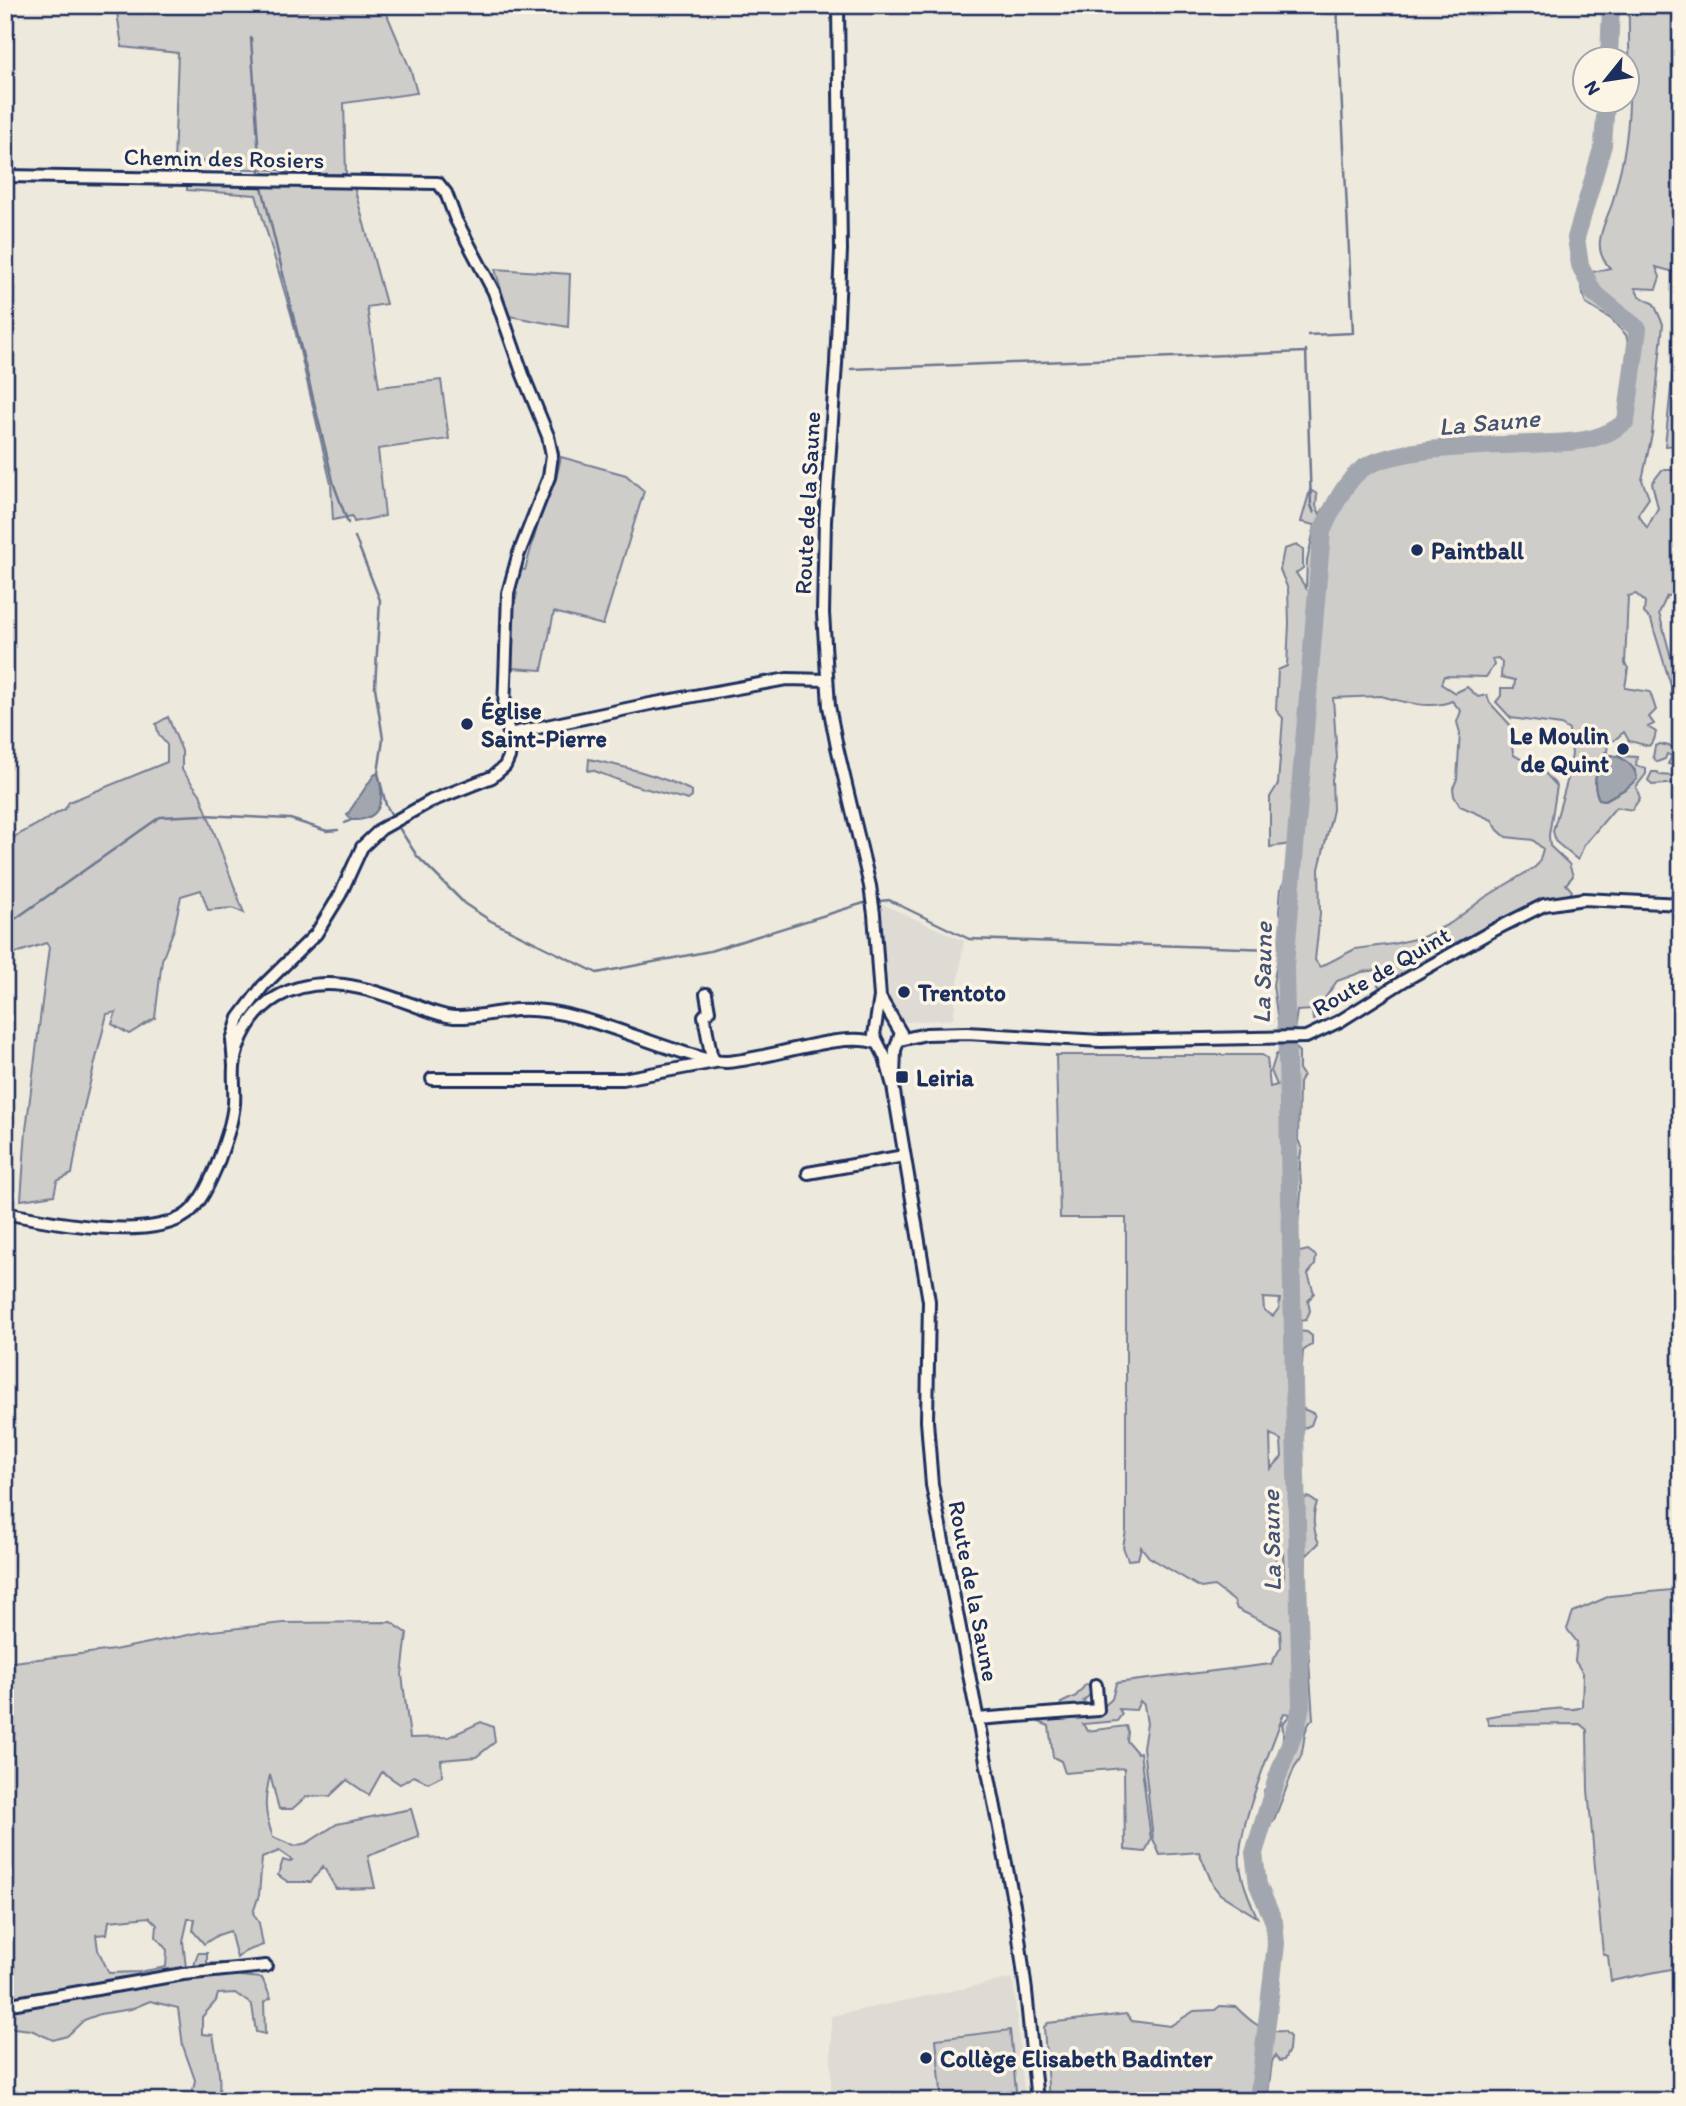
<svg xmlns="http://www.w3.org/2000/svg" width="1686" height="2106" font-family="Itim,sans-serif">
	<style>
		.built { fill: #dedbd4 }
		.green { fill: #cfcdca; stroke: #757e94; stroke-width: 2; fill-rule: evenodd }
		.water { fill: #a2a7af; stroke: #6c778f; stroke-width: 2 }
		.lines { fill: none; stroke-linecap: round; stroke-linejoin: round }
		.stream { stroke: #6c778f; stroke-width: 2.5 }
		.river { stroke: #a2a7af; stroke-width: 18 }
		.minor-casing { stroke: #1b2f5e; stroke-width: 16 }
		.minor { stroke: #fcf5e5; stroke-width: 10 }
		.poi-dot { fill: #1b2f5e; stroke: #fcf5e5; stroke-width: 2.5 }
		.labels { text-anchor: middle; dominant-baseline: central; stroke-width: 7; stroke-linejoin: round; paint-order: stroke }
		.street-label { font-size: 24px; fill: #1b2f5e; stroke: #fcf5e5 }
		.poi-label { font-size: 24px; font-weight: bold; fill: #1b2f5e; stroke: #fcf5e5; text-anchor: start }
		.water-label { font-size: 26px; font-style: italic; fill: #445376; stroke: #fcf5e5 }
	</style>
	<rect width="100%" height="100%" fill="#eee9dd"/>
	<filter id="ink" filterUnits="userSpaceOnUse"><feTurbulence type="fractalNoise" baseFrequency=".0143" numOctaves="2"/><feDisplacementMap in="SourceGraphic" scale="14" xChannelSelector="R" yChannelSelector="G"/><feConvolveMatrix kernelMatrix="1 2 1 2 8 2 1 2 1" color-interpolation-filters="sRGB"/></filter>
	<g filter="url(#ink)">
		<g class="built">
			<path d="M880,903L964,941L953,1019L905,1022L890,1006Z"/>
			<path d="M1013,1978L1025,2101H831V2016Z"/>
		</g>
		<g class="green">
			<path d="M116,5H383L411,71L417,93L344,103L346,174H295L279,170L223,168L203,161L174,164L178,53L122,47Z"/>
			<path d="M1629,5H1681V274L1656,267L1660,277L1656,289L1635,288L1639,296L1654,304L1663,324L1652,434L1642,480L1649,498L1638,514L1647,528L1658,508L1652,483L1662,470H1676L1681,473V595L1667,596L1659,613L1673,665L1679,675L1677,681L1681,697V733L1677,723L1678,697L1671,696V686L1651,620L1644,613L1645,602L1636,594L1628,596L1625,664L1628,668L1625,688L1650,692L1656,710L1649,717L1654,724L1648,727L1656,732L1654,740L1649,746L1629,741L1624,732L1613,741H1608L1607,752H1605L1604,754L1611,755C1596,764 1591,783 1599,799L1606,800L1627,788L1635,770L1619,756L1637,757L1636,766L1646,768V774L1636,787L1640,798L1632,810L1616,807L1584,845L1578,860L1556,842L1553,831L1568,778L1572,754L1569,730L1561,725L1511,718L1496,702L1501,696V688H1514L1515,680L1501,677L1502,662L1498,658L1492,659L1494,665L1486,677L1444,676L1441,684L1455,693L1467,687L1478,697L1487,695L1490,703L1514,729L1510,741L1514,755L1545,773L1557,786L1549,835L1550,846L1569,864L1573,876L1566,884L1572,891L1568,897L1543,899L1443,949L1436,960L1419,965L1382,989L1378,985L1379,970L1362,972L1337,981L1323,1001L1325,1010L1313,1020L1312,1010L1297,1011L1294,1031L1279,1029L1273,985L1285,918L1279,912L1281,888L1290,869L1291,844L1270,847V797L1278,784L1283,718L1276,710L1278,670L1287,666L1289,623L1288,589L1280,570L1284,549L1297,545L1303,549V568L1296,573L1306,588L1307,561L1315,525L1301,522L1310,490L1317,494L1316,506L1320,514C1334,493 1347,473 1369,459C1392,446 1422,448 1448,447C1504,443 1564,445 1617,424L1624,410L1630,350L1626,335L1611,319L1586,304L1581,287L1593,272L1610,268C1590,248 1604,226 1612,204C1615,193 1617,183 1620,172C1634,118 1628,61 1629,5ZM1381,696C1402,702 1432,710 1452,701L1461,711L1457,722L1460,733L1457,779L1453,788L1454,796L1460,806L1492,820L1498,830L1506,837L1533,840L1543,849L1539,863L1535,867L1484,898L1451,923L1423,937L1393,944L1355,949L1320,967L1315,960L1320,914L1319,869L1333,810L1332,779L1337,758L1333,698Z"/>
			<path d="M187,181L354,187L386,304L367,307L379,387L441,380L449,439L378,449L385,516L354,522L352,516L333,520L331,484L292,317L256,195L187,190Z"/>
			<path d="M495,269L570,274L568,327L509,316Z"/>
			<path d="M1681,291V445L1665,446Z"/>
			<path d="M561,457L626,475L644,491L603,625L554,612L542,670L511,668L508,623L512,597L516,598L517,593L512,591L518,569L525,570L545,499L556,479Z"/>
			<path d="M168,717L182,751V770L200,794L244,913L233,908L208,910L201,890L181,896L174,929L162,960L155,1018L129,1034L112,1024L116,1012L107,1014L82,1115L72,1174L57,1181L54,1195L21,1200L26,1130L49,947L46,943L13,954L6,978L5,990V842L65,809L69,802L167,762V745L159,735L156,724Z"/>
			<path d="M1660,744L1674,747L1681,744V768L1668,764L1672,756L1667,754L1665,759L1657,762L1653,757L1655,746Z"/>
			<path d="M589,759C625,767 659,775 692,791V797L688,800L629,784L592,770L588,771Z"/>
			<path d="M1652,772H1657L1660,775L1673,776L1676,772L1681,774V783L1652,785L1648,780Z"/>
			<path d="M1292,1044L1299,1052V1069L1303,1075L1299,1083L1298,1140L1302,1149C1297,1162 1302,1179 1301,1192C1300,1213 1296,1232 1296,1253L1308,1250L1316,1256L1315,1265L1308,1274L1314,1293L1308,1301L1310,1311L1306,1320L1298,1321V1331L1307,1332L1312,1336V1344L1303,1351L1299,1407L1315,1414L1311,1425L1302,1429L1301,1500L1308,1497L1317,1503C1312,1515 1313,1531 1319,1543L1306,1556V1617L1313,1719C1299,1731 1308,1753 1295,1766L1274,1820L1263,1831L1255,1824L1264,1802V1790L1271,1785C1274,1762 1287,1745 1282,1724L1291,1714L1284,1713C1271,1749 1236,1830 1240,1865C1242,1883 1250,1900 1257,1917L1220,1894L1213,1885L1199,1852L1160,1855L1153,1839L1143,1747L1147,1724L1144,1705L1140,1701L1136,1710L1119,1709L1122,1714L1117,1721L1083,1724L1087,1731L1126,1726L1128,1732L1127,1741L1137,1753L1140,1752L1151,1840L1145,1852L1125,1850L1124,1768L1065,1773L1061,1761L1053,1757L1049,1726L1039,1722L1047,1713L1058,1711L1061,1703L1076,1696L1086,1684L1094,1686L1091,1694L1083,1701L1091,1706L1103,1707L1112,1699L1116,1683L1271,1664L1281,1647L1280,1630L1237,1609L1234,1601L1214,1586L1201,1588L1149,1557L1141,1547L1138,1559L1128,1560L1123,1547L1126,1531V1218H1060L1056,1055H1262L1267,1058L1270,1087L1277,1085L1271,1071L1276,1055ZM1263,1298L1280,1299L1279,1308L1273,1316L1264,1310ZM1270,1434L1281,1440L1282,1457L1271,1469ZM1283,1553L1284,1577L1277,1579L1276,1555Z"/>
			<path d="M1681,1589V1967L1611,1981L1608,1956L1603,1954L1588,1790L1587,1730L1580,1724L1489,1725L1486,1717C1509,1713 1531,1711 1554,1709C1566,1707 1569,1712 1582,1707L1583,1673L1575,1661L1577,1642L1567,1629L1573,1612L1610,1596Z"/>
			<path d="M391,1622L407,1633L402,1675L410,1738L449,1737L481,1722L493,1727L495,1742L476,1757L441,1760L442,1776L428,1783L414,1776L400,1784L382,1772L369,1795L347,1780L330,1796L306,1797L292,1809H279L270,1775C264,1801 264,1812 273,1837L294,1846L307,1843L337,1824L411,1809L419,1837L368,1856L375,1888L336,1889L323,1866L311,1882H288L278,1875L283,1860L289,1862L292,1860L279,1851L262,1858L259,1895L253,1913L259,1923L263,1945L244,1952L237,1958L230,1931L218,1935L204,1944L193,1931L195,1919H188L183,1941L186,1968L194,1966L198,1953H207V1963L241,1964V1976L262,1978L271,1998L264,2002L265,2034L256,2032L252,2005L235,1993L218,1994L216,2001L202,2017V2034L213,2035C217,2058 222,2078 218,2101H191L195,2080L183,2046L178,2008L150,2001L131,2009L100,2014L84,2020L67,2036L53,2040L31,2030L5,2027V1663L114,1650L203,1632L283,1623ZM149,1917L157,1925L156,1937L167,1950L166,1967L139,1972L109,1973L98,1950L96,1935L107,1934L109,1921Z"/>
			<path d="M1220,2006L1236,2007C1250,2021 1263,2033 1284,2031L1290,2037L1289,2050L1284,2060L1279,2061L1275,2055L1272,2062L1267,2101H1049L1044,2027L1048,2023L1126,2014L1132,2021L1170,2026L1194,2011L1215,2010Z"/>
			<path d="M1010,2030L1017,2101H942L936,2039Z"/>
		</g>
		<g class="water">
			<path d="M1611,755C1624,757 1635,766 1637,779L1627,788L1605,800L1599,799C1591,783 1596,764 1611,755Z"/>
			<path d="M378,773C385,798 383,821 351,820L347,815L374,775Z"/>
		</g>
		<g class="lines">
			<g class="stream">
				<path d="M251,38L260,172"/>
				<path d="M262,187L334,485L348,523"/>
				<path d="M1308,335L1353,333L1337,5"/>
				<path d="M1306,350L1311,505L1314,513"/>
				<path d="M851,369L1306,352"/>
				<path d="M1319,519L1324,527"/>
				<path d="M355,537L380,600L375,687L383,739L378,773L386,805L394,819"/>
				<path d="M345,823L351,820"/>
				<path d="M396,823L417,856L465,904L491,921L597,973L710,951L864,903"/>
				<path d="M880,901L889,900L969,939L1273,949"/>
				<path d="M5,926L160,817L203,815L290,819L327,831L338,830"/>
				<path d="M1283,948L1287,949"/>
			</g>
			<g class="river">
				<path d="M1609,60L1611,5"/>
				<path d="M1258,2101L1276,1944L1274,1922L1258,1885L1254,1853L1277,1778L1297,1725L1301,1706L1285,966L1322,531C1331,512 1344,482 1362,469C1399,444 1503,446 1551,443C1579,442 1604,440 1626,421L1638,329L1593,292L1580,265L1576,238L1603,145L1606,102"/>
			</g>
			<defs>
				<g id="minor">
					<path d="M838,5L841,250L836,364L825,521L823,613L829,706L837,747L870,886L874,914L880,997L874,1035L885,1057L893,1086L929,1301L927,1421L932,1485L1016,1915L1026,1991L1037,2101"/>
					<path d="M5,176L438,183L446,193L456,220L494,292L523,375L548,436L552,455L549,477L518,556L508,593L504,711L511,742L509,757L505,766L492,777L431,801L381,829L362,847L340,895L316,934L263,986L239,1018L232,1040L234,1065"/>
					<path d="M509,734L650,704L787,679L827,680"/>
					<path d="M881,999L901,1033L895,1050L894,1077"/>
					<path d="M900,1040L926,1034L967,1033L1101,1041L1306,1037L1340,1021L1405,980L1494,930L1544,905L1584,899L1681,904"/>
					<path d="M432,1079H623L715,1062L711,1054L704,1016L709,1011L706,994"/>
					<path d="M808,1173L904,1156"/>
					<path d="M5,1213C49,1222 149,1242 187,1214C201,1203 210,1181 217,1165C224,1145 232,1125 234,1104C235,1092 233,1079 234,1067C236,1040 253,1011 277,997C322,971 369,989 414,1005C427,1010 440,1016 454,1017C475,1018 496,1012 517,1010C536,1009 556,1012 575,1017C612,1026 648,1042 685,1053C699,1057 712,1062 726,1062C768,1060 841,1030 877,1043"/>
					<path d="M977,1719L1098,1710L1096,1685"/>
					<path d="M5,2005L183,1974L266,1966"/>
				</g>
			</defs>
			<use href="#minor" class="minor-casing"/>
			<use href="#minor" class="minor"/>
		</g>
	</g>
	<g class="poi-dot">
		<circle cx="1417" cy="550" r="7"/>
		<circle cx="467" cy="724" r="7"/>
		<circle cx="1623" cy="749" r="7"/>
		<circle cx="904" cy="992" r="7"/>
		<rect x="895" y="1070" width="14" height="14" rx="3.5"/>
		<circle cx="926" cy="2058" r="7"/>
	</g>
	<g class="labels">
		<g class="street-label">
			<text transform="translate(224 158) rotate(1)">Chemin des Rosiers</text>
			<text transform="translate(807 503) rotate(-87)">Route de la Saune</text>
			<text transform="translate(1381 971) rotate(-30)">Route de Quint</text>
			<text transform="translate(974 1591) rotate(79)">Route de la Saune</text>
		</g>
		<g class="poi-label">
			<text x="1431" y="550">Paintball</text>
			<text x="481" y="710">Église<tspan x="481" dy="28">Saint-Pierre</tspan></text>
			<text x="1609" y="735" text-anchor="end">Le Moulin<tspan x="1609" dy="28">de Quint</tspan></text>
			<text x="918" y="992">Trentoto</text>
			<text x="916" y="1077">Leiria</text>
			<text x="940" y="2058">Collège Elisabeth Badinter</text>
		</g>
		<g class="water-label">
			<text transform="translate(1489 422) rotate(-5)">La Saune</text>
			<text transform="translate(1262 973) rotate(-89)">La Saune</text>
			<text transform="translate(1271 1541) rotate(-91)">La Saune</text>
		</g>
	</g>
	<rect width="1686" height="2106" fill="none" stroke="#fcf5e5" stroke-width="28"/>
	<rect x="14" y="14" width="1658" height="2078" fill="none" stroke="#1b2f5e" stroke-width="2.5" filter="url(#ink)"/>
	<g transform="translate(1606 80) rotate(240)"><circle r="33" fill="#fcf5e5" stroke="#a2a6af" stroke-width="2"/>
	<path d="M0-5L12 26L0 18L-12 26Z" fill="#1b2f5e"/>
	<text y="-10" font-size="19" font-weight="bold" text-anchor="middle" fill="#1b2f5e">N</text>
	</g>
</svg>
